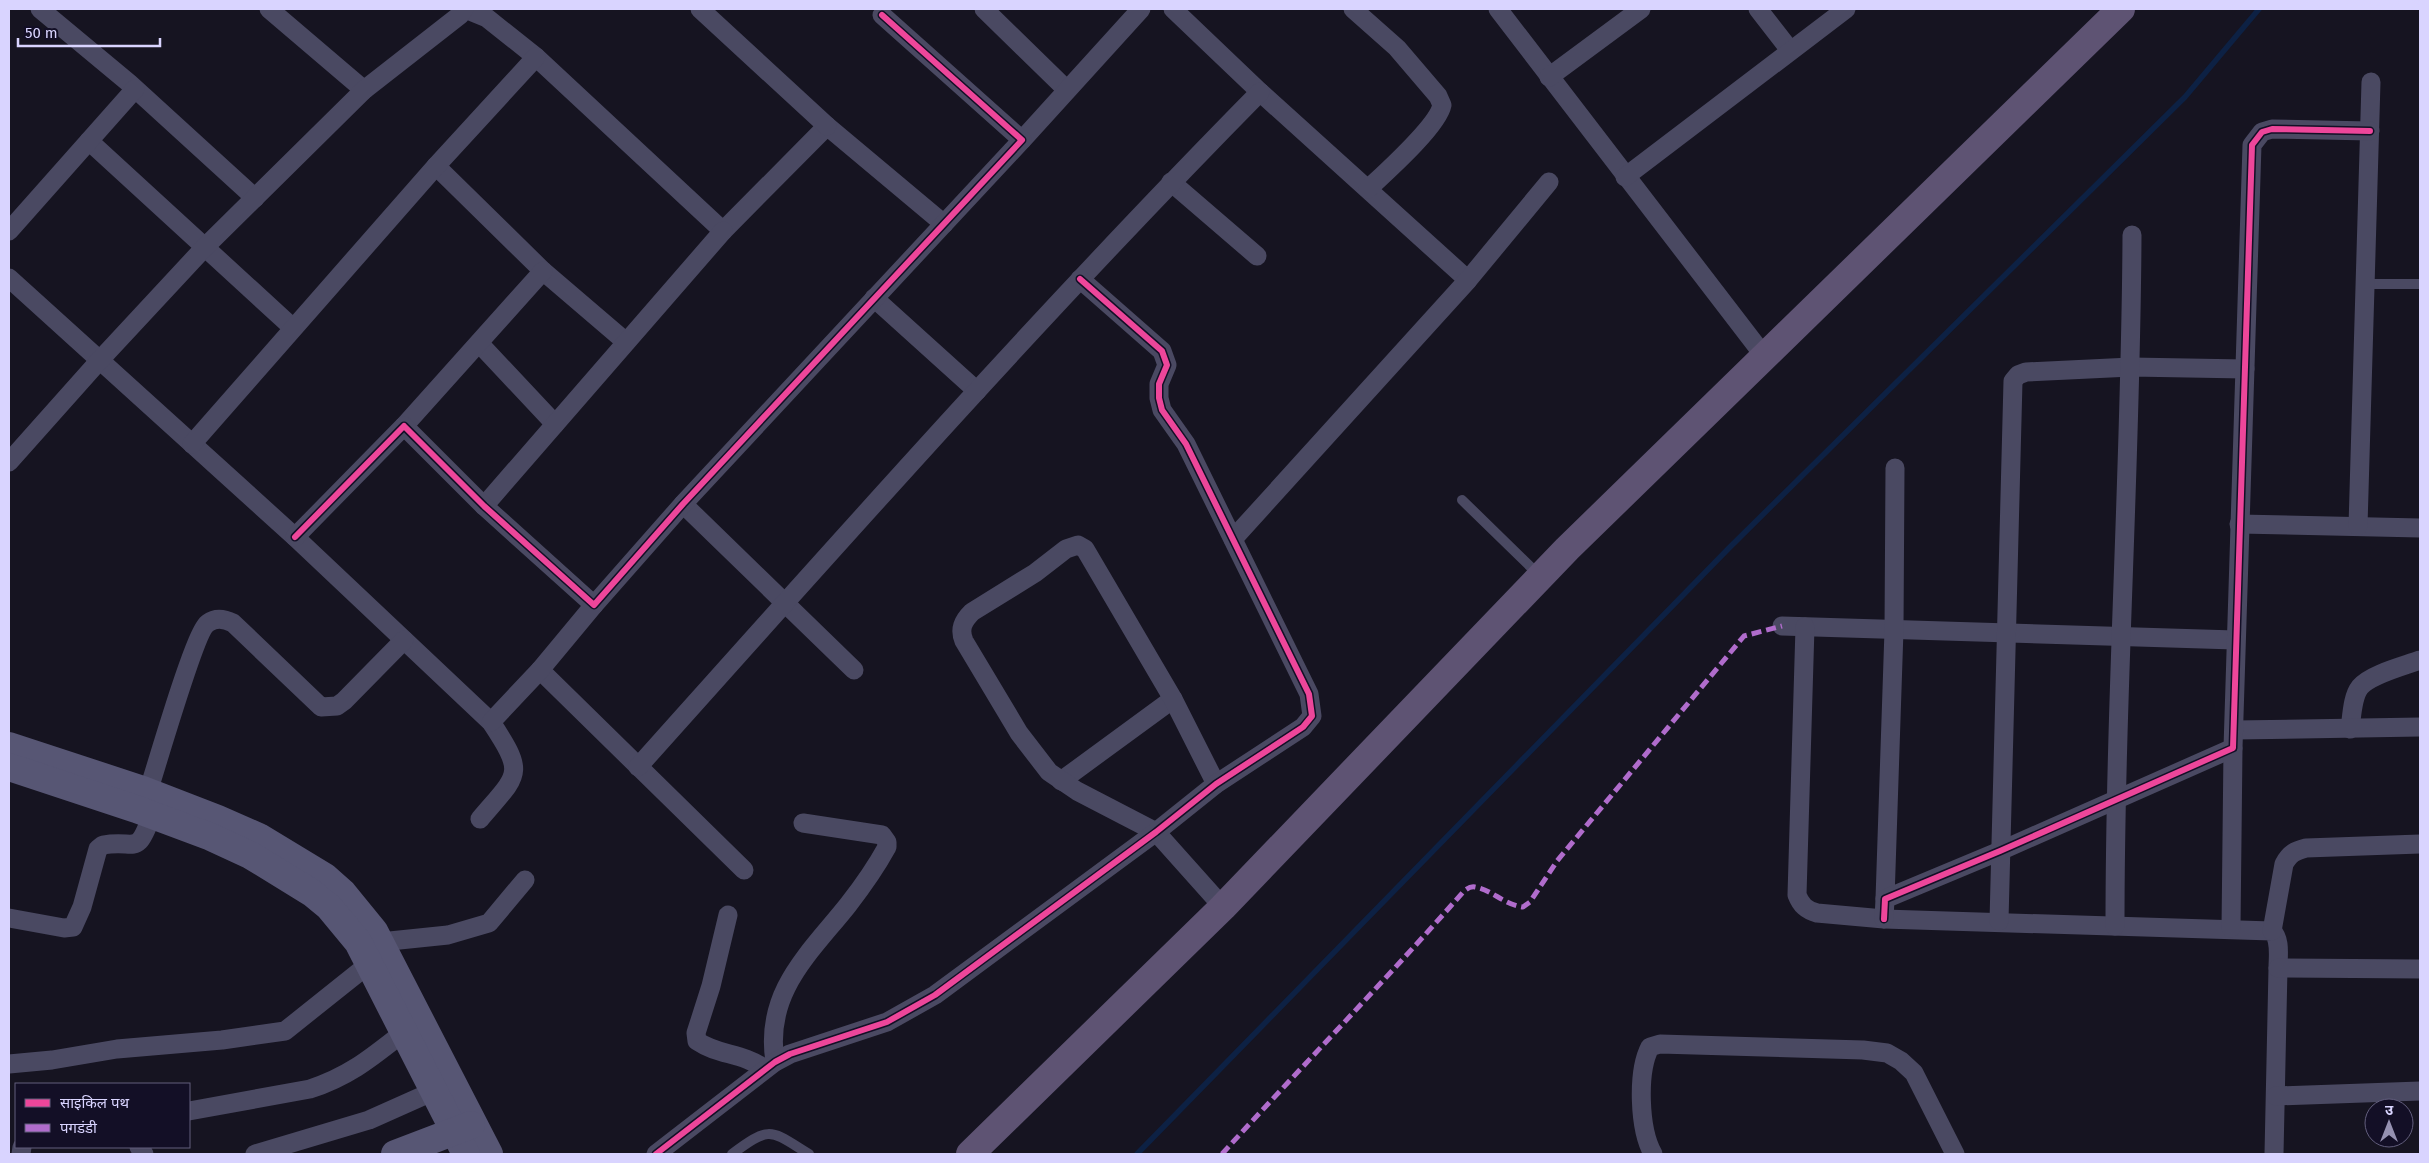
<svg xmlns="http://www.w3.org/2000/svg" width="2429" height="1163" font-family="'Fira Sans','Noto Sans Devanagari',sans-serif">
	<style>
		.lines { fill: none; stroke-linecap: round; stroke-linejoin: round }
		.stream { stroke: #0d2144; stroke-width: 5.5 }
		.lane { stroke: #4a4962; stroke-width: 10 }
		.street { stroke: #4a4962; stroke-width: 19 }
		.secondary { stroke: #575674; stroke-width: 28 }
		.primary { stroke: #5e5373; stroke-width: 28 }
		.quiet { stroke: #b06ccc; stroke-width: 5; stroke-dasharray: 10 5; stroke-linecap: butt }
		.cycleway-casing { stroke: #130f26; stroke-width: 9 }
		.cycleway { stroke: #ed469a; stroke-width: 6 }
	</style>
	<rect width="100%" height="100%" fill="#161421"/>
	<g class="lines">
		<path class="stream" d="M1137,1154L1729,548L2185,97L2259,9"/>
		<g class="lane">
			<path d="M2364,284H2420"/>
			<path d="M1462,500L1540,576"/>
			<path d="M732,1154C771,1125 770,1130 809,1154"/>
		</g>
		<g class="street">
			<path d="M40,9L129,83L255,198"/>
			<path d="M269,9L364,90"/>
			<path d="M465,9L487,18L536,57L723,231L827,126L944,224"/>
			<path d="M700,9L827,126"/>
			<path d="M984,9L1067,90"/>
			<path d="M1173,9L1260,92L1468,280"/>
			<path d="M1353,9L1397,48L1438,96L1442,105C1438,126 1385,173 1368,189"/>
			<path d="M1498,9L1765,357"/>
			<path d="M1758,9L1790,50"/>
			<path d="M1549,77L1641,9"/>
			<path d="M1022,140L1141,9"/>
			<path d="M89,141L293,328"/>
			<path d="M436,166L543,271L626,342"/>
			<path d="M1625,177L1846,9"/>
			<path d="M1171,182L1257,256"/>
			<path d="M9,231L135,89"/>
			<path d="M9,278L295,537L491,722C526,775 519,773 480,819"/>
			<path d="M874,298L977,391"/>
			<path d="M479,343L555,424"/>
			<path d="M404,426L543,271"/>
			<path d="M192,444L436,166L536,57"/>
			<path d="M9,462L99,361L205,247L364,90L460,15L464,9"/>
			<path d="M683,504L854,670"/>
			<path d="M484,506L723,231"/>
			<path d="M2239,524L2420,528"/>
			<path d="M2358,526L2371,82"/>
			<path d="M295,537L404,426L484,506L594,605L683,504L1022,140L882,15"/>
			<path d="M1233,539L1468,280L1549,182"/>
			<path d="M1782,626L2235,640"/>
			<path d="M1805,627L1797,895C1801,905 1806,910 1817,913L1884,919L2272,931C2281,939 2278,956 2278,968L2274,1154"/>
			<path d="M540,670L744,870"/>
			<path d="M491,722L540,670L594,605"/>
			<path d="M2350,729C2352,716 2352,697 2360,687C2371,674 2404,666 2420,660"/>
			<path d="M2235,730L2420,727"/>
			<path d="M638,767C842,539 1045,310 1260,92"/>
			<path d="M1061,781L1173,699"/>
			<path d="M1216,784L1173,699L1085,549L1078,545L1066,549L1035,573L972,612C963,621 959,629 964,641L1019,733L1049,772L1077,791L1156,832L1223,907"/>
			<path d="M148,792C156,768 195,631 208,623C216,617 225,619 233,623L321,707L337,706L344,701L404,640"/>
			<path d="M1885,899L1894,630L1895,468"/>
			<path d="M728,915L711,986L696,1033L697,1041C719,1056 742,1052 765,1069"/>
			<path d="M9,918L64,928L73,927L82,907L98,849L103,845C137,839 136,858 152,815"/>
			<path d="M1884,919L1885,899L2000,851L2233,748L2252,145L2262,132L2272,129L2370,131"/>
			<path d="M1999,921L2013,381L2018,375L2026,372L2131,367L2245,369"/>
			<path d="M2115,926C2115,695 2131,465 2132,235"/>
			<path d="M2231,928L2233,748"/>
			<path d="M2272,931L2284,864C2290,853 2295,851 2306,848L2420,844"/>
			<path d="M380,942L448,935L489,923L525,880"/>
			<path d="M2278,968L2420,969"/>
			<path d="M775,1062C764,992 809,954 848,905C862,887 876,867 887,847V842L882,835L803,823"/>
			<path d="M9,1064L52,1060L117,1049L222,1040L285,1031L369,964"/>
			<path d="M2276,1096L2420,1091"/>
			<path d="M189,1111L310,1089C350,1076 372,1057 404,1032"/>
			<path d="M139,1147L144,1154"/>
			<path d="M21,1154L22,1147"/>
			<path d="M255,1154L369,1120L434,1091"/>
			<path d="M656,1154L775,1062L790,1054L887,1022L935,995L1156,832L1216,784L1303,727L1312,716L1309,694L1186,444L1162,410L1159,398V384L1167,365L1162,351L1080,279"/>
			<path d="M1653,1154C1639,1129 1637,1072 1650,1047L1660,1044L1863,1050L1887,1053L1901,1061L1914,1073L1955,1154"/>
		</g>
		<g class="secondary">
			<path d="M9,746L143,790L218,819L259,837L325,877L343,893L374,931L489,1154"/>
			<path d="M9,767L136,809L211,837L250,855L312,893L329,907L358,942L466,1154"/>
			<path d="M395,1154L471,1125"/>
		</g>
		<path class="primary" d="M970,1154L1223,907L1567,549L2121,9"/>
		<path class="quiet" d="M1222,1154C1302,1066 1386,980 1464,891C1468,888 1471,886 1475,887C1492,890 1503,904 1523,907L1530,902L1557,861L1744,636L1782,626"/>
		<defs>
			<g id="cycleway">
				<path d="M295,537L404,426L484,506L594,605L683,504L1022,140L882,15"/>
				<path d="M1884,919L1885,899L2000,851L2233,748L2252,145L2262,132L2272,129L2370,131"/>
				<path d="M656,1154L775,1062L790,1054L887,1022L935,995L1156,832L1216,784L1303,727L1312,716L1309,694L1186,444L1162,410L1159,398V384L1167,365L1162,351L1080,279"/>
			</g>
		</defs>
		<use href="#cycleway" class="cycleway-casing"/>
		<use href="#cycleway" class="cycleway"/>
	</g>
	<rect width="2429" height="1163" fill="none" stroke="#d9d4ff" stroke-width="20"/>
	<rect x="15" y="1083" width="175" height="65" fill="#130f26" stroke="#625e7d"/>
	<rect x="25" y="1099" width="25" height="8" fill="#ed469a" stroke="#625e7d"/>
	<text x="60" y="1108" font-size="15" fill="#d9d4ff">साइकिल पथ</text>
	<rect x="25" y="1124" width="25" height="8" fill="#b06ccc" stroke="#625e7d"/>
	<text x="60" y="1133" font-size="15" fill="#d9d4ff">पगडंडी</text>
	<g transform="translate(2389 1123)"><circle r="24" fill="#130f26" stroke="#625e7d"/>
	<path d="M0-4L9 19L0 12L-9 19Z" fill="#9591b1"/>
	<text y="-8" font-size="14" font-weight="bold" text-anchor="middle" fill="#d9d4ff">उ</text>
	</g>
	<path d="M18 38v8h142v-8" fill="none" stroke="#d9d4ff" stroke-width="2.5"/>
	<text x="25" y="38" font-size="15" fill="#d9d4ff" stroke="#130f26" stroke-width="4" paint-order="stroke">50 m</text>
</svg>
